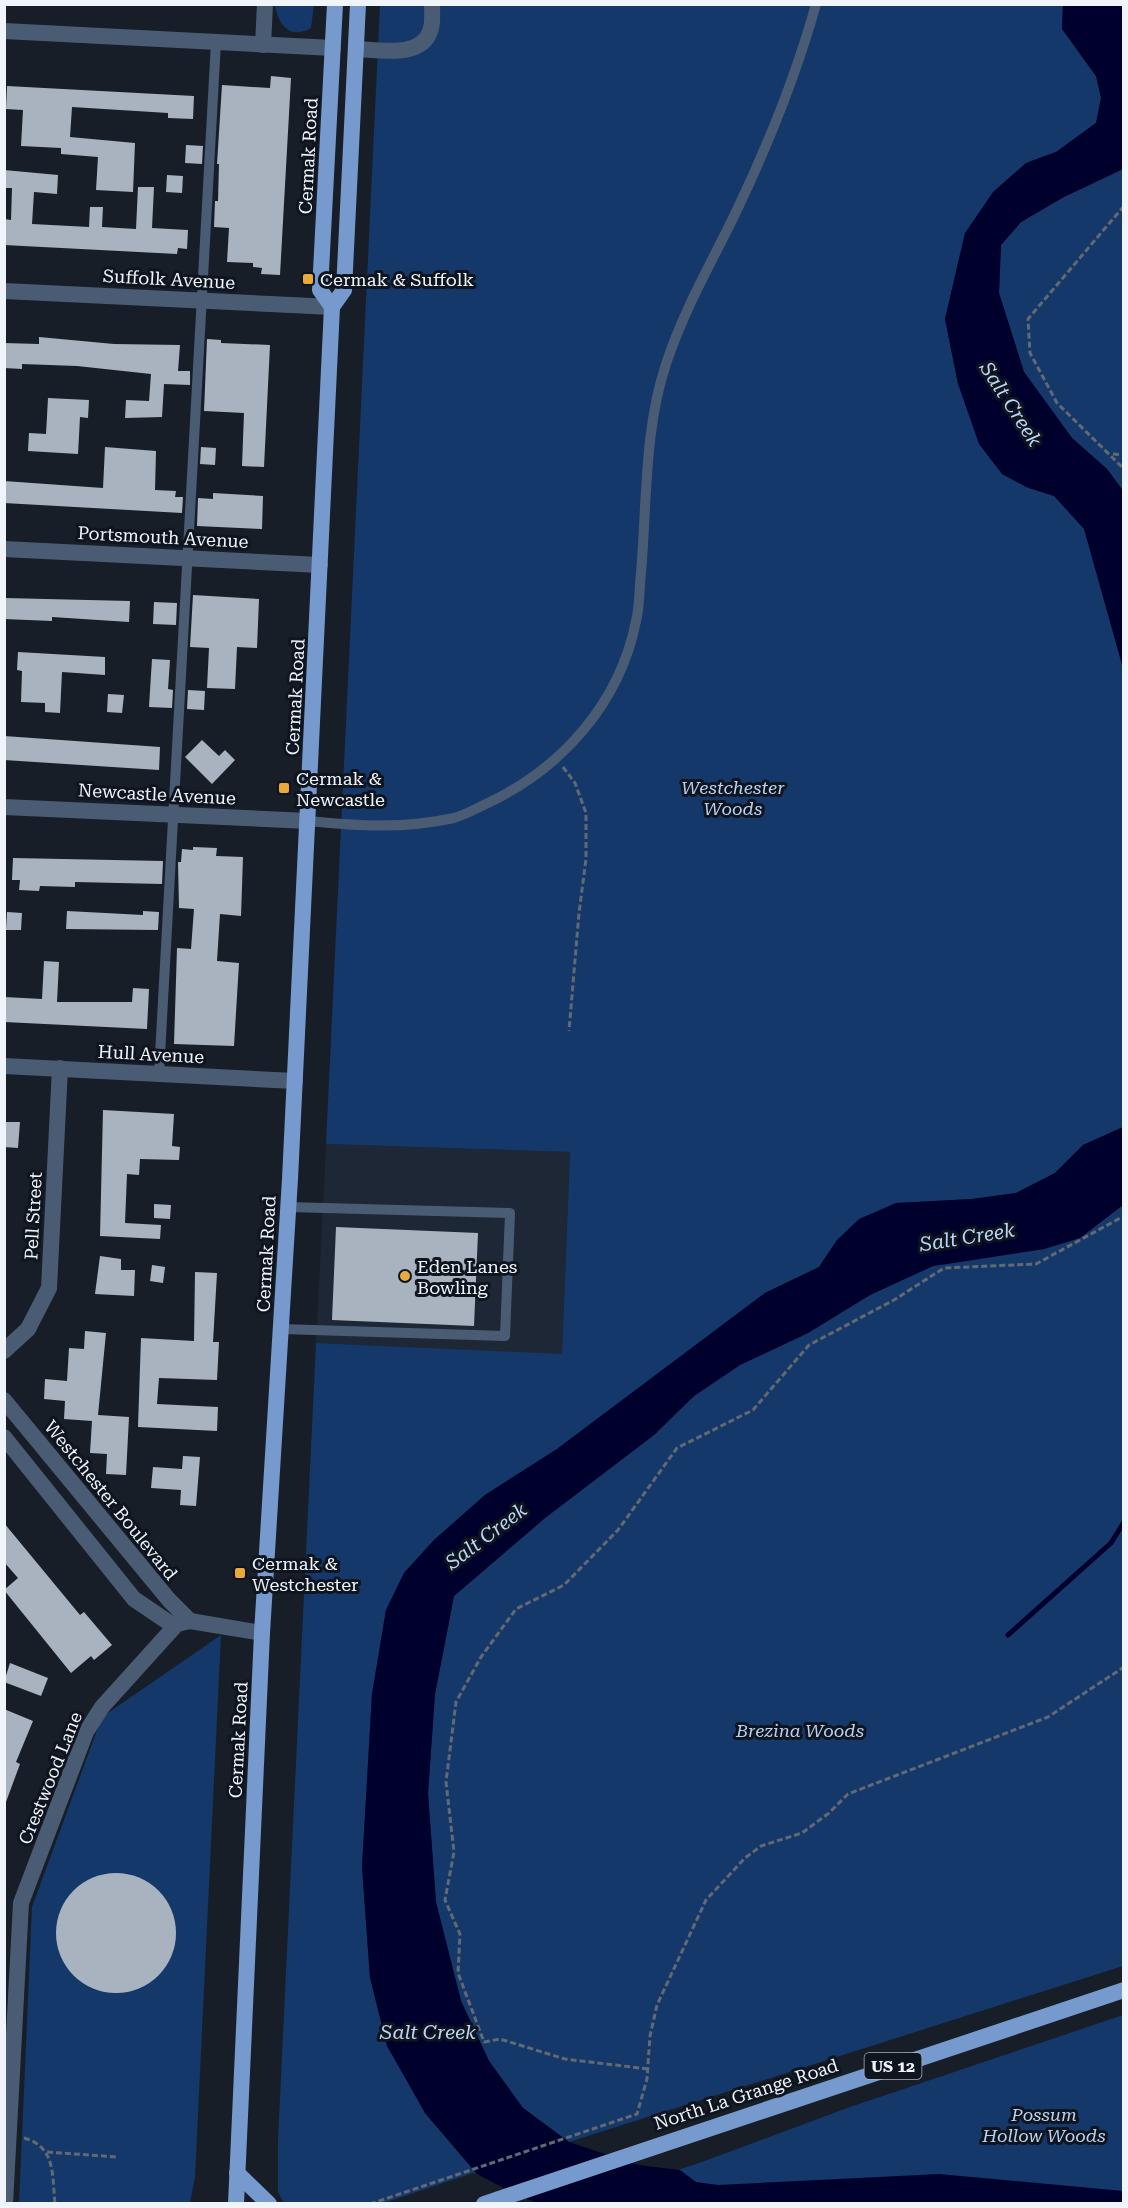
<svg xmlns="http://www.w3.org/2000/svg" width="1128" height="2208" font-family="'Roboto Serif',serif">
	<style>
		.built { fill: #1d2736 }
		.green { fill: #14386a }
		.water { fill: #00002d }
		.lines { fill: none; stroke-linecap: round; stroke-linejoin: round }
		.stream { stroke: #00002d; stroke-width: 5 }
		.building { fill: #a9b3c0 }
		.path { stroke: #636972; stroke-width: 3; stroke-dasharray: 6 3; stroke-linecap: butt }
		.service { stroke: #4a5c74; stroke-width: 10 }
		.minor { stroke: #4a5c74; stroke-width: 16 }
		.tertiary { stroke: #4a5c74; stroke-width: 16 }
		.primary { stroke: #769acd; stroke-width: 16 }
		.poi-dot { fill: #eaaa39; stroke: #0e151e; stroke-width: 2 }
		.labels { text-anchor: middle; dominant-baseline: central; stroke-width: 6; stroke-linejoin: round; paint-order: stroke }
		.shield { fill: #0e151e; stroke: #acb2b9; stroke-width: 1.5 }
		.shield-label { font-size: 16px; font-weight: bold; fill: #f0f5fc }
		.street-label { font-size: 18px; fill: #f0f5fc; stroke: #0e151e }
		.poi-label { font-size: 18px; fill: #f0f5fc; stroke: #0e151e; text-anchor: start }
		.park-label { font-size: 18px; font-style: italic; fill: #bad1f3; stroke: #0e151e }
		.water-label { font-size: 20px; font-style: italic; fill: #bdd5f6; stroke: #0e151e }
	</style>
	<rect width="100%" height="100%" fill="#171e28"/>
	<path class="built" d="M326,1144L570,1152L562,1355L316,1343Z"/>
	<g class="green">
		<path d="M275,5H314L311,28C290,40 278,25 275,5Z"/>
		<path d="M380,5H1063L1062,29L1096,76L1101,98L1096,123L1056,152L1026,163L965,233L945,319L958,384L1026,487L1054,496L1084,528L1123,668V1127L1083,1145L1055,1173L1016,1193L972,1199L896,1203L837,1240L819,1267L765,1293L557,1449L485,1495L434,1540L404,1573L386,1610L372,1694L362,1867L370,1978L425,2113L477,2174L473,2173L384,2203H284L278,2192V2140L316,1343L562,1354L570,1152L326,1144Z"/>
		<path d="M1123,169V490L1107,469L1072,438L1024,372L999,293L1001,245L1021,222L1064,197Z"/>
		<path d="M1123,1205V1966L569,2142L523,2108L489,2061L461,2001L436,1902L428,1793L435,1694L454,1596L545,1518L654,1435L694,1396L740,1365L808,1333L870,1295L933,1266L1044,1249L1080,1238Z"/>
		<path d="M221,1635L195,2177L190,2203L19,2204L32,1907L102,1717Z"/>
		<path d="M1123,2015V2203L575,2204L699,2163L850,2107Z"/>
	</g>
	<g class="water">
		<path d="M1063,5H1123V169L1064,197L1021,222L1001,245L999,293L1024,372L1072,438L1107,469L1123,491V668L1084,529L1054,496L1026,487L1002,474L979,444L958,384L945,319L965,233L993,192L1026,163L1056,152L1096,123L1101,98L1096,76L1062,29Z"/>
		<path d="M1123,1127V1205L1080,1238L1044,1249L933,1266L870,1295L808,1333L740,1365L694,1396L654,1435L545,1518L454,1596L435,1694L428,1794L436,1902L461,2001L489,2061L523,2108L569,2142L638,2165L680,2170L696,2182L718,2185L939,2174L1123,2191V2203L540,2204L519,2196L477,2174L425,2113L387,2046L370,1978L362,1867L372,1694L386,1610L404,1573L434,1540L485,1495L557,1449L765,1293L819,1267L837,1240L859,1219L896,1203L972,1199L1016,1193L1055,1173L1083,1145Z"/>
	</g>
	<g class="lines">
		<path class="stream" d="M1008,1635L1111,1543L1124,1522"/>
	</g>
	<g class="building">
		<path d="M271,76L291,78L280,275L261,274L262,268L253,267V263L227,262L229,228L214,227L215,201H218L219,164H217L222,85L270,88Z"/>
		<path d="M7,86L194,96L193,119L168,118V113L72,107L70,137L135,143L133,192L96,190L98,157L61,154V148L21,146L23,110L6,109Z"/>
		<path d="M186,145L203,146L202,164L185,163Z"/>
		<path d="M4,170L58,175L57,194L34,192L32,224L89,227L90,207H103L102,227L136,229L138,187H154L152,228L188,230L187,249L178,248L177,254L4,245V219L11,220L12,188H4Z"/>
		<path d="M167,175L183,176L182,193L166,192Z"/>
		<path d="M39,337L114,344L180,345L178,371H190V385L164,384L162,417L125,418L126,400L149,401L151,374L77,366L22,364V369L4,368V343L39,344Z"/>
		<path d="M207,339L221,340V343L270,345L264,467L242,466L244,413L204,411Z"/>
		<path d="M48,398L89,400L88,418L80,417L78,454L28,451L29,433L46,434Z"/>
		<path d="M105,447L156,451L155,490L176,491L175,497H183L182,513L4,503V481L103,488Z"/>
		<path d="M201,447L216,448L215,465L200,464Z"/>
		<path d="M213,493L263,496L262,529L197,526L198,498L213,499Z"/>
		<path d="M193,595L259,599L257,648L237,647L235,689L207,688L209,648L190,647Z"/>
		<path d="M4,598L130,601L129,622L52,617V621L4,619Z"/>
		<path d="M154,602L177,603L176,625L153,624Z"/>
		<path d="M18,652L105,657V675L62,672L60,713L45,712V703L21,702L22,671L17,670Z"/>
		<path d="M152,659L170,660L168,689L173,690L172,708L149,707Z"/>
		<path d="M188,690L205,691L204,710L187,709Z"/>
		<path d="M108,694L124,695L122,713L107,712Z"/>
		<path d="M4,736L160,747L159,770L4,760Z"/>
		<path d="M202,740L219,756L225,750L235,760L212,784L185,757Z"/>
		<path d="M193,847L217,848L216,856L243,857L241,916L220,914L217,961L239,963L234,1046L174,1044L177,948L191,949L194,909L179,908L178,862H181L182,849L193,850Z"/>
		<path d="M13,858L163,861L162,884L75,882V887L40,886L39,891L19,890L20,880H12Z"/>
		<path d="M67,911L143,915V911L159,912L158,930L66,929Z"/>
		<path d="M7,912L22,913L21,930H6Z"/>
		<path d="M44,961L59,962L57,1002H132L133,988L149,989L147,1029L4,1022V997L42,999Z"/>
		<path d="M103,1110L174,1114L172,1146L180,1147L179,1160L140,1159L139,1175L127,1174L125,1223L161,1225L160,1239L100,1236Z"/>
		<path d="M4,1122H20L18,1148L4,1147Z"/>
		<path d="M154,1204L171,1205L170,1219L154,1218Z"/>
		<path d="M336,1227L478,1233L474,1326L332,1320Z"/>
		<path d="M100,1256L121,1259V1270H135L134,1296L95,1294Z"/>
		<path d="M152,1265L165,1267L163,1283L150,1281Z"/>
		<path d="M195,1272L217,1273L213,1342H219L217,1380L159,1378L157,1404L218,1407L217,1431L138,1427L141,1338L194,1341Z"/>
		<path d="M85,1331L106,1333L98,1415L129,1417L126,1475L106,1474L107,1454L90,1453L92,1421L64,1419L65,1401L44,1399L45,1379L67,1381L69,1348L84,1349Z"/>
		<path d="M183,1456L200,1457L196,1506L180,1505L181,1490L151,1488L153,1467L182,1469Z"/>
		<path d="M4,1523L80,1615L84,1612L112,1645L94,1660L91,1656L71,1673L4,1590L18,1578L4,1562Z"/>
		<path d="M10,1663L48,1678L41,1696L4,1682Z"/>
		<path d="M4,1709L33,1721L16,1762L20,1764L6,1802Z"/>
		<circle cx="116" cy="1933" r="60"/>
	</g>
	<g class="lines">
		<g class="path">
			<path d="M1124,206L1028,319L1030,353L1057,403L1124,469"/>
			<path d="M1113,454L1124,455"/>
			<path d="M563,767L575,783L586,813V859L579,913L569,1031"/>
			<path d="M648,2069L565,2059L500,2039L484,2042L458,1973L460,1934L445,1900L454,1852L446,1782L456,1702L481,1657L516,1609L564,1585L618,1530L677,1448L753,1410L809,1345L894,1300L944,1268L1036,1264L1124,1216"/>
			<path d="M24,2138C56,2147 52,2175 55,2204"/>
			<path d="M47,2152L117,2157"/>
			<path d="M370,2204L637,2114L647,2079L650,2036L657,2005L706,1900L745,1858L761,1846L802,1833L829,1813L848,1794L1048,1717L1124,1667"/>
		</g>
		<g class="service">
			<path d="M308,821C358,826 404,829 454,818C465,815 477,808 488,803C562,768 620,703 636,621C640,606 639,589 641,573C647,503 644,430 666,364C685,307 711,264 736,212C768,145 796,76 816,4"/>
			<path d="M159,1073L216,42"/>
			<path d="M281,1329L505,1336L510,1213L288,1207"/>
		</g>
		<g class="minor">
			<path d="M4,31L333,48"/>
			<path d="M263,45L265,4"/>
			<path d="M357,49C380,50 424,59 431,28C433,21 432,12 432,4"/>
			<path d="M4,291L332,307"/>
			<path d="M4,549L320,565"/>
			<path d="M4,807L308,821"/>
			<path d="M4,1066L295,1081"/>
			<path d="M4,1351L28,1329L49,1288L60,1068"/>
			<path d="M5,2204L21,1903L86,1732L102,1707L177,1624L190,1621L262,1633"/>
		</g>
		<g class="tertiary">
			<path d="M4,1400L169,1600L190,1621"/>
			<path d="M4,1437L134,1599L174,1626"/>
		</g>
		<g class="primary">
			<path d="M332,307L320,290L335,4"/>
			<path d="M237,2173L269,2204"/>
			<path d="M236,2204L262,1633L290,1179L332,307L344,290L358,4"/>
			<path d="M484,2204L1124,1990"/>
		</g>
	</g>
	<g class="poi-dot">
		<rect x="302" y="273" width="12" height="12" rx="3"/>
		<rect x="278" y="782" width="12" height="12" rx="3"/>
		<circle cx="405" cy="1276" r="6"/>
		<rect x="234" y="1567" width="12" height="12" rx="3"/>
	</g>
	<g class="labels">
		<rect class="shield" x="864.5" y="2053" width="57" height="26" rx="4.5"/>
		<g class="shield-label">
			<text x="893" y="2066">US 12</text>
		</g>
		<g class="street-label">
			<text transform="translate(308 156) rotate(-87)">Cermak Road</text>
			<text transform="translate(169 279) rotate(3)">Suffolk Avenue</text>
			<text transform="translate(163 537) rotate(3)">Portsmouth Avenue</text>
			<text transform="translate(295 697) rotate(-87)">Cermak Road</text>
			<text transform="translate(157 794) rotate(3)">Newcastle Avenue</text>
			<text transform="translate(151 1054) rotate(3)">Hull Avenue</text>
			<text transform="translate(33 1216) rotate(-87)">Pell Street</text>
			<text transform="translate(266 1254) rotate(-87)">Cermak Road</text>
			<text transform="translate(111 1500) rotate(51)">Westchester Boulevard</text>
			<text transform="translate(238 1740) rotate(-87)">Cermak Road</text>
			<text transform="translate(50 1778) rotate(-68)">Crestwood Lane</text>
			<text transform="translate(746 2094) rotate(-18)">North La Grange Road</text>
		</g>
		<g class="poi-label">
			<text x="320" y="279">Cermak &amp; Suffolk</text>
			<text x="296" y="778">Cermak &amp;<tspan x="296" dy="21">Newcastle</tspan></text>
			<text x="417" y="1266">Eden Lanes<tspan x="417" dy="21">Bowling</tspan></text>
			<text x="252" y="1563">Cermak &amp;<tspan x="252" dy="21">Westchester</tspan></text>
		</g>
		<g class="park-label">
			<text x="733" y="787">Westchester<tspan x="733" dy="21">Woods</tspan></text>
			<text x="800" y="1730">Brezina Woods</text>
			<text x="1044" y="2114">Possum<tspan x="1044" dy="21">Hollow Woods</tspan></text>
		</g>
		<g class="water-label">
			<text transform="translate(1011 404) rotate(57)">Salt Creek</text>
			<text transform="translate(967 1237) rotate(-9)">Salt Creek</text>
			<text transform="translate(486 1536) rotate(-37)">Salt Creek</text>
			<text x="428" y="2032">Salt Creek</text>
		</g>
	</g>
	<rect width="1128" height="2208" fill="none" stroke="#f0f5fc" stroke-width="12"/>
</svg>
